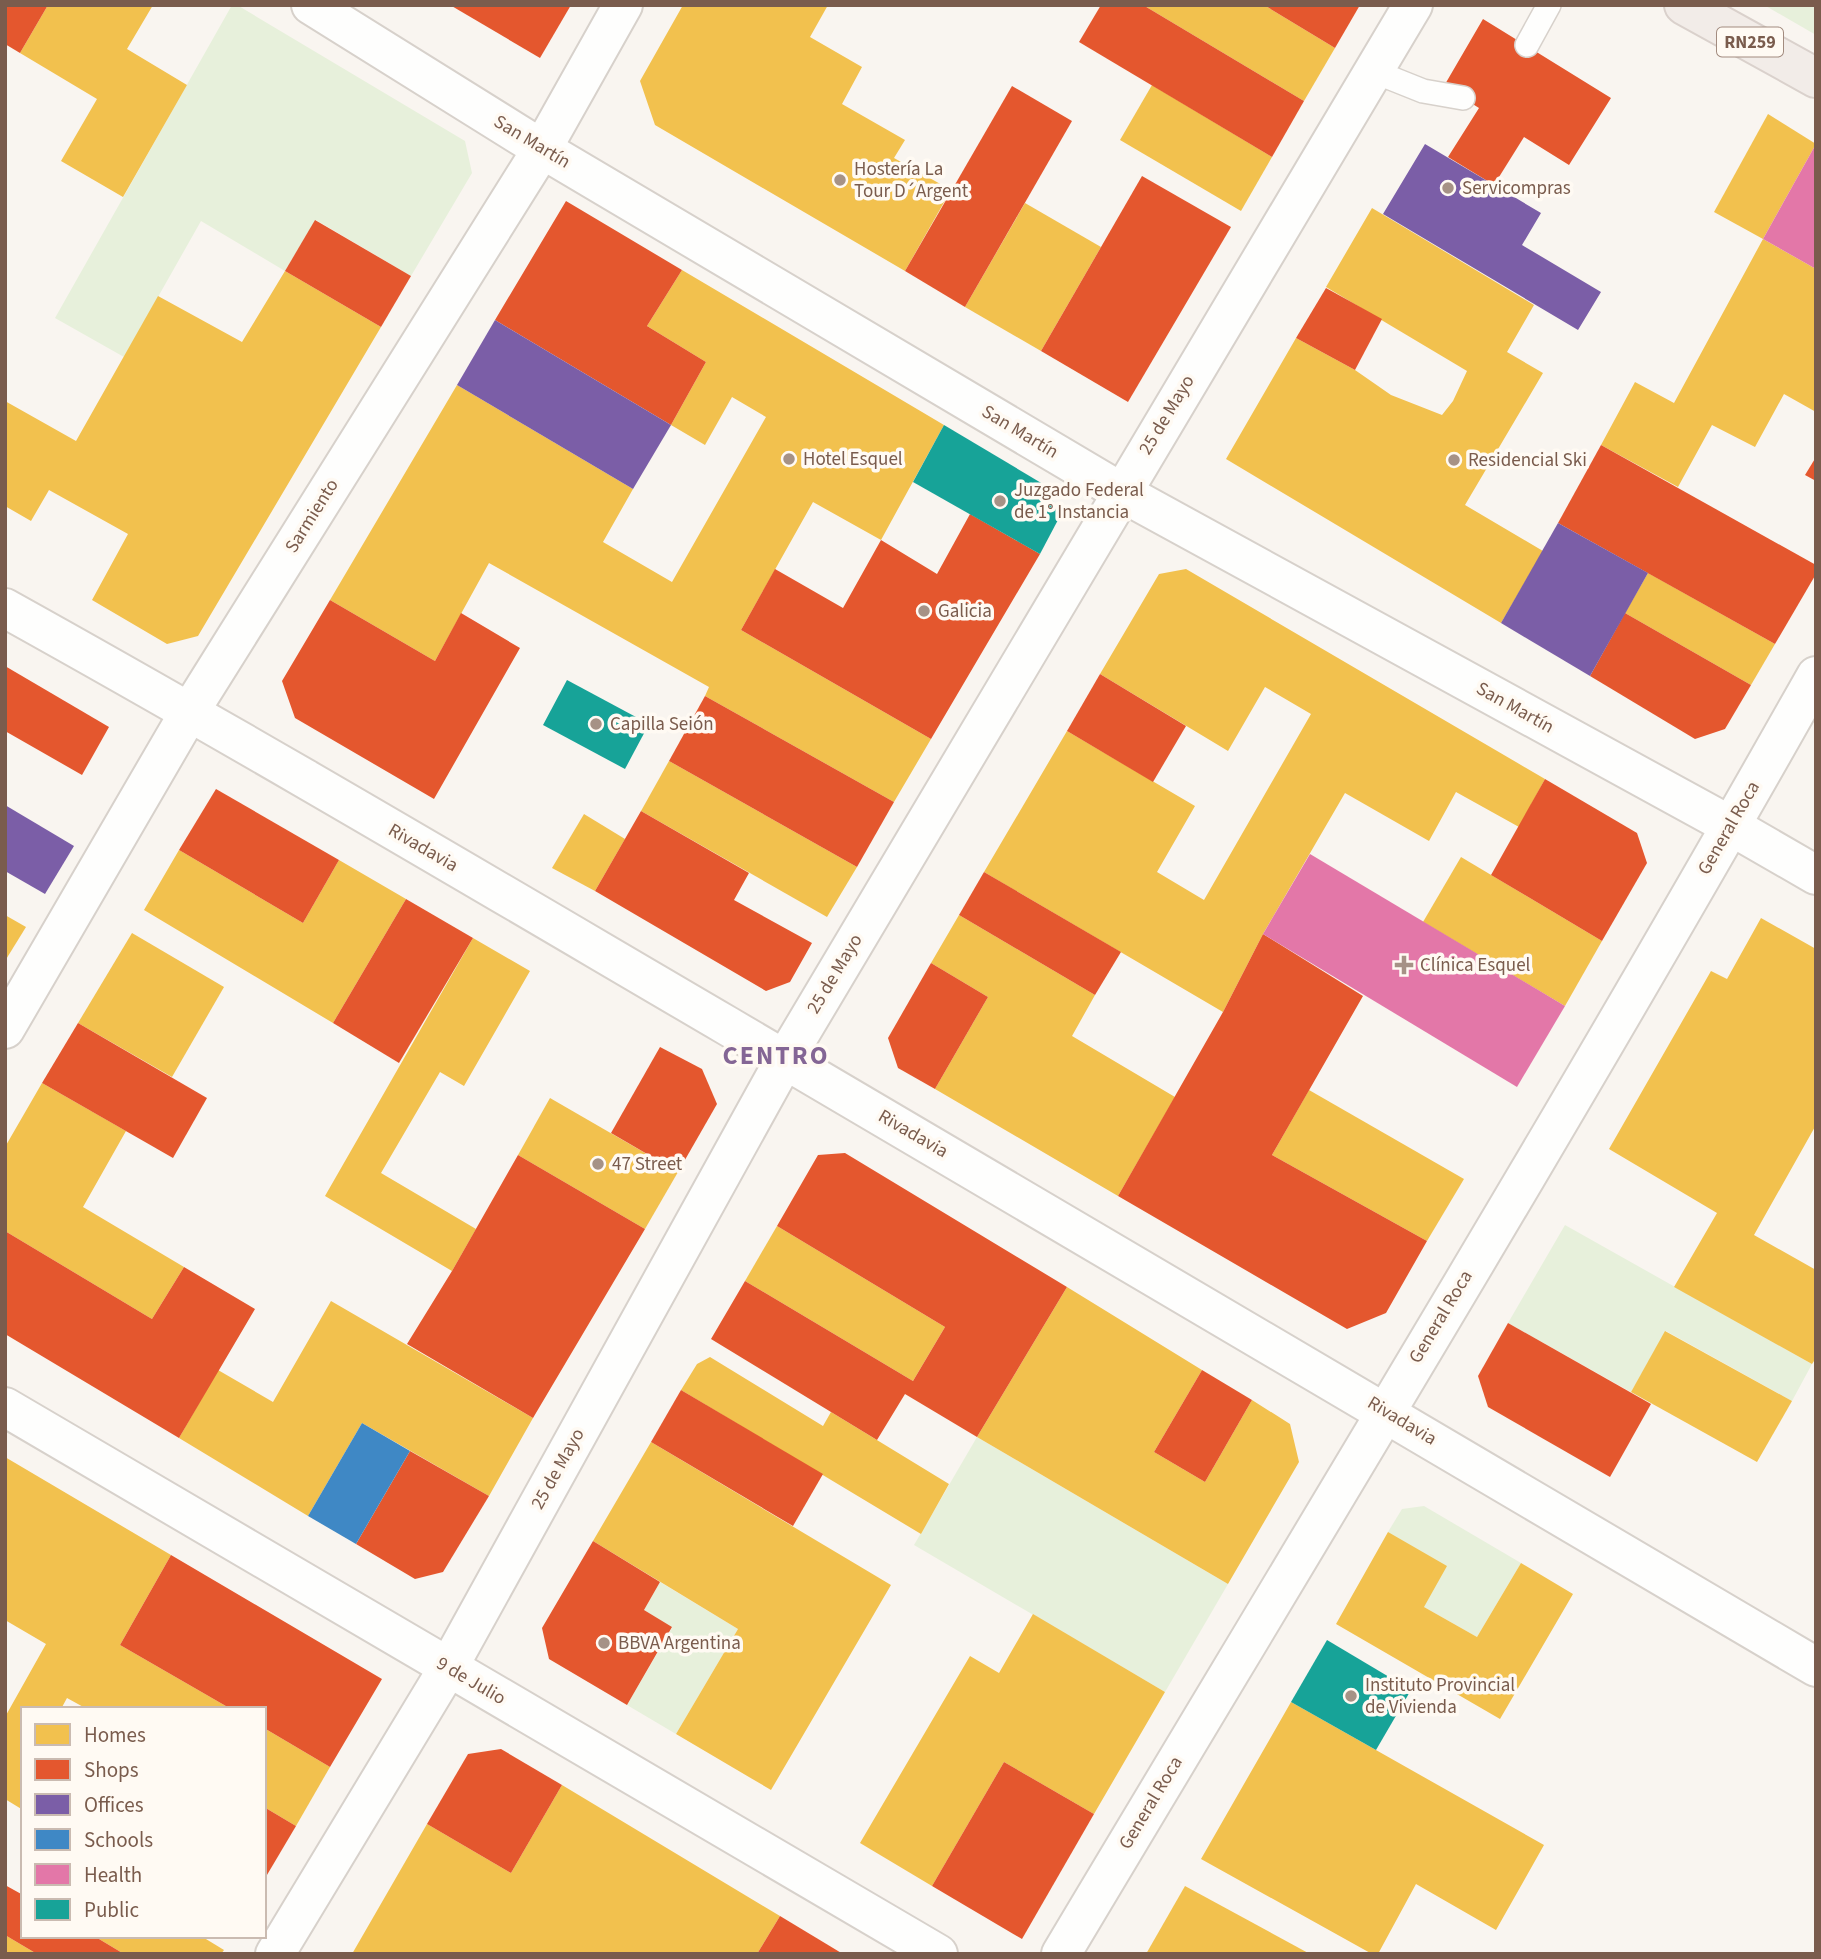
<svg xmlns="http://www.w3.org/2000/svg" width="1821" height="1959" font-family="'Source Sans 3',sans-serif">
	<style>
		.green { fill: #e7f0db }
		.homes { fill: #f2c14e }
		.shops { fill: #e4572e }
		.offices { fill: #7b5ea7 }
		.schools { fill: #3f88c5 }
		.health { fill: #e377a8 }
		.public { fill: #17a398 }
		.lines { fill: none; stroke-linecap: round; stroke-linejoin: round }
		.service-casing { stroke: #d7d1cb; stroke-width: 26 }
		.minor-casing { stroke: #d7d1cb; stroke-width: 42 }
		.trunk-casing { stroke: #dad1cc; stroke-width: 42 }
		.service { stroke: #fefefd; stroke-width: 23 }
		.minor { stroke: #fefefd; stroke-width: 38 }
		.trunk { stroke: #f2ece8; stroke-width: 38 }
		.poi-dot { fill: #a69286; stroke: #fffaf3; stroke-width: 2.5 }
		.labels { text-anchor: middle; dominant-baseline: central; stroke-width: 7; stroke-linejoin: round; paint-order: stroke }
		.shield { fill: #fffaf3; stroke: #a28b7f; stroke-width: 2 }
		.shield-label { font-size: 18px; font-weight: bold; fill: #7a5c4d }
		.street-label { font-size: 19px; fill: #7a5c4d; stroke: #fffaf3 }
		.poi-label { font-size: 19px; fill: #7a5c4d; stroke: #fffaf3; text-anchor: start }
		.district-label { font-size: 26px; font-weight: bold; letter-spacing: 2px; fill: #846695; stroke: #fffaf3 }
	</style>
	<rect width="100%" height="100%" fill="#f9f5f0"/>
	<g class="green">
		<path d="M232,5H237L465,141L472,173L411,276L316,220L285,271L201,221L124,357L55,318Z"/>
		<path d="M1764,5H1816V35Z"/>
		<path d="M1565,1225L1812,1364L1792,1401L1666,1331L1631,1392L1508,1323Z"/>
		<path d="M977,1437L1228,1584L1165,1692L914,1545Z"/>
		<path d="M1424,1506L1521,1563L1477,1637L1424,1607L1388,1532L1402,1509Z"/>
		<path d="M660,1582L738,1629L676,1734L627,1705L672,1628L644,1610Z"/>
	</g>
	<g class="homes">
		<path d="M48,5H153L127,49L187,85L123,197L61,161L97,99L20,53Z"/>
		<path d="M683,5H828L810,37L862,67L842,104L905,140L894,158L951,190L905,271L655,125L640,81Z"/>
		<path d="M1143,5H1264L1335,48L1304,101Z"/>
		<path d="M1152,85L1272,157L1241,211L1120,140Z"/>
		<path d="M1768,114L1816,144L1763,239L1714,212Z"/>
		<path d="M1025,203L1101,247L1041,351L965,307Z"/>
		<path d="M1372,208L1534,305L1507,352L1543,373L1465,505L1543,551L1501,623L1226,459L1296,338L1355,370L1391,395L1442,415L1453,401L1467,371L1326,287Z"/>
		<path d="M1763,239L1816,269V412L1784,394L1755,447L1712,425L1678,487L1601,445L1635,382L1674,403Z"/>
		<path d="M682,270L944,425L881,540L813,502L741,630L931,739L894,802L705,696L709,687L489,563L435,661L330,600L457,385L633,489L603,542L672,582L766,417L732,397L705,445L671,425L706,362L647,326Z"/>
		<path d="M285,271L381,327L198,636L167,644L92,600L128,534L49,490L31,521L5,506V401L76,441L158,296L242,342Z"/>
		<path d="M1186,569L1545,779L1519,827L1456,792L1429,841L1345,793L1263,934L1223,1012L984,872L1067,731L1195,806L1157,872L1204,900L1311,714L1265,687L1228,751L1100,674L1159,574Z"/>
		<path d="M1648,573L1775,644L1751,685L1625,613Z"/>
		<path d="M669,761L857,867L827,917L641,811Z"/>
		<path d="M584,814L625,839L595,891L552,868Z"/>
		<path d="M179,850L303,923L339,860L406,899L333,1023L144,910Z"/>
		<path d="M1461,857L1602,941L1565,1006L1423,922Z"/>
		<path d="M5,915L26,927L5,961Z"/>
		<path d="M959,915L1095,995L1072,1036L1175,1097L1118,1196L935,1089L988,997L931,963Z"/>
		<path d="M1761,918L1816,949V1125L1754,1235L1816,1270V1358L1812,1364L1674,1287L1717,1213L1609,1149L1711,971L1727,979Z"/>
		<path d="M132,933L224,987L172,1077L78,1023Z"/>
		<path d="M473,938L530,971L464,1086L440,1072L381,1173L476,1229L452,1271L325,1196Z"/>
		<path d="M42,1083L126,1131L83,1207L184,1267L152,1319L5,1231V1147Z"/>
		<path d="M1309,1090L1464,1179L1427,1241L1272,1155Z"/>
		<path d="M550,1098L678,1172L645,1229L518,1155Z"/>
		<path d="M777,1226L945,1327L913,1381L745,1281Z"/>
		<path d="M1067,1287L1202,1370L1154,1452L1205,1482L1252,1400L1290,1424L1299,1462L1228,1584L977,1437Z"/>
		<path d="M331,1301L533,1418L489,1496L362,1423L308,1516L179,1438L218,1370L273,1402Z"/>
		<path d="M1665,1331L1792,1401L1757,1462L1631,1392Z"/>
		<path d="M710,1357L823,1426L831,1412L949,1484L921,1534L681,1390L697,1364Z"/>
		<path d="M651,1442L891,1585L771,1790L676,1734L738,1629L593,1541Z"/>
		<path d="M5,1457L171,1555L120,1645L231,1709H87L67,1698L61,1709H23V1810L5,1799V1717L46,1644L5,1620Z"/>
		<path d="M1388,1532L1447,1566L1424,1607L1477,1637L1521,1563L1573,1594L1500,1719L1336,1624Z"/>
		<path d="M1033,1614L1165,1692L1094,1814L1004,1762L932,1886L860,1843L970,1656L999,1673Z"/>
		<path d="M1291,1702L1544,1845L1496,1930L1416,1884L1378,1954H1372L1201,1859Z"/>
		<path d="M264,1728L330,1767L296,1826L264,1807Z"/>
		<path d="M562,1785L780,1916L757,1954H352L427,1824L511,1873Z"/>
		<path d="M1185,1886L1310,1954H1146Z"/>
		<path d="M5,1935L37,1954H5Z"/>
		<path d="M94,1936H201L224,1950L221,1954H124Z"/>
	</g>
	<g class="shops">
		<path d="M5,5H48L20,53L5,44Z"/>
		<path d="M450,5H571L540,58Z"/>
		<path d="M1101,5H1143L1304,101L1272,157L1079,42Z"/>
		<path d="M1264,5H1360L1335,48Z"/>
		<path d="M1483,19L1611,98L1569,165L1524,137L1494,185L1448,157L1479,108L1444,86Z"/>
		<path d="M1012,86L1072,121L965,307L905,271Z"/>
		<path d="M1142,176L1231,227L1128,402L1041,351Z"/>
		<path d="M566,201L682,270L647,326L706,362L671,425L495,320Z"/>
		<path d="M315,220L411,276L381,327L285,271Z"/>
		<path d="M1326,288L1382,319L1355,370L1296,338Z"/>
		<path d="M1601,445L1816,565V574L1775,644L1558,523Z"/>
		<path d="M1816,457V481L1805,475Z"/>
		<path d="M970,514L1040,554L931,739L741,630L775,569L843,608L881,540L937,574Z"/>
		<path d="M330,600L435,661L461,613L520,648L434,799L295,718L282,681Z"/>
		<path d="M1625,613L1751,685L1725,729L1695,739L1590,676Z"/>
		<path d="M5,666L109,727L82,775L5,731Z"/>
		<path d="M1100,674L1186,726L1153,782L1067,731Z"/>
		<path d="M705,696L894,802L857,867L669,761Z"/>
		<path d="M1545,779L1637,833L1647,863L1602,941L1491,875Z"/>
		<path d="M216,789L339,860L303,923L179,850Z"/>
		<path d="M641,811L749,873L734,900L812,943L790,982L766,991L595,891Z"/>
		<path d="M984,872L1121,952L1095,995L959,915Z"/>
		<path d="M406,899L473,938L399,1063L333,1023Z"/>
		<path d="M1263,934L1363,996L1272,1155L1427,1241L1386,1313L1347,1329L1118,1196L1223,1012Z"/>
		<path d="M931,963L988,997L935,1089L898,1068L888,1038Z"/>
		<path d="M78,1023L207,1098L173,1158L42,1083Z"/>
		<path d="M660,1047L702,1069L717,1104L678,1172L611,1133Z"/>
		<path d="M845,1153L1067,1287L977,1437L905,1394L877,1440L711,1339L745,1281L913,1381L945,1327L777,1226L818,1155Z"/>
		<path d="M518,1155L645,1229L533,1418L407,1344L452,1271Z"/>
		<path d="M5,1231L152,1319L184,1267L255,1309L179,1438L5,1334Z"/>
		<path d="M1508,1323L1651,1404L1610,1477L1488,1407L1478,1376Z"/>
		<path d="M1202,1370L1252,1400L1205,1482L1154,1452Z"/>
		<path d="M681,1390L823,1474L793,1526L651,1442Z"/>
		<path d="M410,1451L489,1496L443,1572L415,1579L356,1544Z"/>
		<path d="M593,1541L660,1582L644,1610L672,1627L627,1705L549,1659L542,1628Z"/>
		<path d="M171,1555L382,1679L330,1767L264,1728V1709H231L120,1645Z"/>
		<path d="M501,1749L562,1785L511,1873L427,1824L468,1754Z"/>
		<path d="M1004,1762L1094,1814L1022,1939L932,1886Z"/>
		<path d="M264,1807L296,1826L264,1880Z"/>
		<path d="M5,1885L23,1895V1936H94L124,1954H37L5,1935Z"/>
		<path d="M780,1916L843,1954H757Z"/>
	</g>
	<g class="offices">
		<path d="M1425,144L1541,213L1522,245L1601,292L1578,330L1383,214Z"/>
		<path d="M495,320L671,425L633,489L457,385Z"/>
		<path d="M1558,523L1648,573L1590,676L1501,623Z"/>
		<path d="M5,805L74,846L45,894L5,871Z"/>
	</g>
	<path class="schools" d="M362,1423L410,1451L356,1544L308,1516Z"/>
	<g class="health">
		<path d="M1816,144V269L1763,239Z"/>
		<path d="M1310,854L1565,1006L1517,1087L1263,934Z"/>
	</g>
	<g class="public">
		<path d="M944,425L1048,487L1059,518L1040,554L913,482Z"/>
		<path d="M567,680L649,724L625,769L543,725Z"/>
		<path d="M1327,1640L1411,1690L1376,1750L1291,1702Z"/>
	</g>
	<g class="lines">
		<defs>
			<g id="service">
				<path d="M1527,45L1549,5"/>
				<path d="M1373,71L1423,91L1463,98"/>
			</g>
			<g id="minor">
				<path d="M311,5L542,149L1121,492L1731,826L1816,875"/>
				<path d="M5,608C248,743 487,885 726,1025C1090,1237 1453,1451 1816,1667"/>
				<path d="M5,1029L190,711L542,149L623,5"/>
				<path d="M5,1407L938,1954"/>
				<path d="M275,1954L448,1668L785,1059L1413,5"/>
				<path d="M1061,1954C1315,1529 1573,1107 1816,676"/>
			</g>
			<path id="trunk" d="M1684,5L1816,78"/>
		</defs>
		<use href="#service" class="service-casing"/>
		<use href="#minor" class="minor-casing"/>
		<use href="#trunk" class="trunk-casing"/>
		<use href="#service" class="service"/>
		<use href="#minor" class="minor"/>
		<use href="#trunk" class="trunk"/>
	</g>
	<g class="poi-dot">
		<circle cx="840" cy="180" r="7"/>
		<circle cx="1448" cy="188" r="7"/>
		<circle cx="789" cy="459" r="7"/>
		<circle cx="1454" cy="460" r="7"/>
		<circle cx="1000" cy="501" r="7"/>
		<circle cx="924" cy="611" r="7"/>
		<circle cx="596" cy="724" r="7"/>
		<path d="M1400.5 954.5h7v7h7v7h-7v7h-7v-7h-7v-7h7z"/>
		<circle cx="598" cy="1164" r="7"/>
		<circle cx="604" cy="1643" r="7"/>
		<circle cx="1351" cy="1696" r="7"/>
	</g>
	<g class="labels">
		<rect class="shield" x="1717" y="27.5" width="66" height="29" rx="5"/>
		<g class="shield-label">
			<text x="1750" y="42">RN259</text>
		</g>
		<g class="street-label">
			<text transform="translate(532 142) rotate(31)">San Martín</text>
			<text transform="translate(1167 415) rotate(-59)">25 de Mayo</text>
			<text transform="translate(1020 432) rotate(31)">San Martín</text>
			<text transform="translate(312 516) rotate(-58)">Sarmiento</text>
			<text transform="translate(1515 708) rotate(29)">San Martín</text>
			<text transform="translate(1729 828) rotate(-60)">General Roca</text>
			<text transform="translate(423 848) rotate(30)">Rivadavia</text>
			<text transform="translate(835 974) rotate(-59)">25 de Mayo</text>
			<text transform="translate(913 1134) rotate(30)">Rivadavia</text>
			<text transform="translate(1441 1317) rotate(-59)">General Roca</text>
			<text transform="translate(1402 1421) rotate(31)">Rivadavia</text>
			<text transform="translate(558 1469) rotate(-61)">25 de Mayo</text>
			<text transform="translate(471 1681) rotate(30)">9 de Julio</text>
			<text transform="translate(1151 1803) rotate(-59)">General Roca</text>
		</g>
		<g class="poi-label">
			<text x="854" y="169">Hostería La<tspan x="854" dy="22">Tour D´Argent</tspan></text>
			<text x="1462" y="188">Servicompras</text>
			<text x="803" y="459">Hotel Esquel</text>
			<text x="1468" y="460">Residencial Ski</text>
			<text x="1014" y="490">Juzgado Federal<tspan x="1014" dy="22">de 1° Instancia</tspan></text>
			<text x="938" y="611">Galicia</text>
			<text x="610" y="724">Capilla Seión</text>
			<text x="1420" y="965">Clínica Esquel</text>
			<text x="612" y="1164">47 Street</text>
			<text x="618" y="1643">BBVA Argentina</text>
			<text x="1365" y="1685">Instituto Provincial<tspan x="1365" dy="22">de Vivienda</tspan></text>
		</g>
		<g class="district-label">
			<text x="776" y="1055">CENTRO</text>
		</g>
	</g>
	<rect width="1821" height="1959" fill="none" stroke="#7a5c4d" stroke-width="14"/>
	<rect x="21" y="1707" width="245" height="231" fill="#fffaf3" stroke="#cabbb1" stroke-width="2"/>
	<rect x="35" y="1724" width="35" height="21" fill="#f2c14e" stroke="#cabbb1" stroke-width="2"/>
	<text x="84" y="1742" font-size="21" fill="#7a5c4d">Homes</text>
	<rect x="35" y="1759" width="35" height="21" fill="#e4572e" stroke="#cabbb1" stroke-width="2"/>
	<text x="84" y="1777" font-size="21" fill="#7a5c4d">Shops</text>
	<rect x="35" y="1794" width="35" height="21" fill="#7b5ea7" stroke="#cabbb1" stroke-width="2"/>
	<text x="84" y="1812" font-size="21" fill="#7a5c4d">Offices</text>
	<rect x="35" y="1829" width="35" height="21" fill="#3f88c5" stroke="#cabbb1" stroke-width="2"/>
	<text x="84" y="1847" font-size="21" fill="#7a5c4d">Schools</text>
	<rect x="35" y="1864" width="35" height="21" fill="#e377a8" stroke="#cabbb1" stroke-width="2"/>
	<text x="84" y="1882" font-size="21" fill="#7a5c4d">Health</text>
	<rect x="35" y="1899" width="35" height="21" fill="#17a398" stroke="#cabbb1" stroke-width="2"/>
	<text x="84" y="1917" font-size="21" fill="#7a5c4d">Public</text>
</svg>
